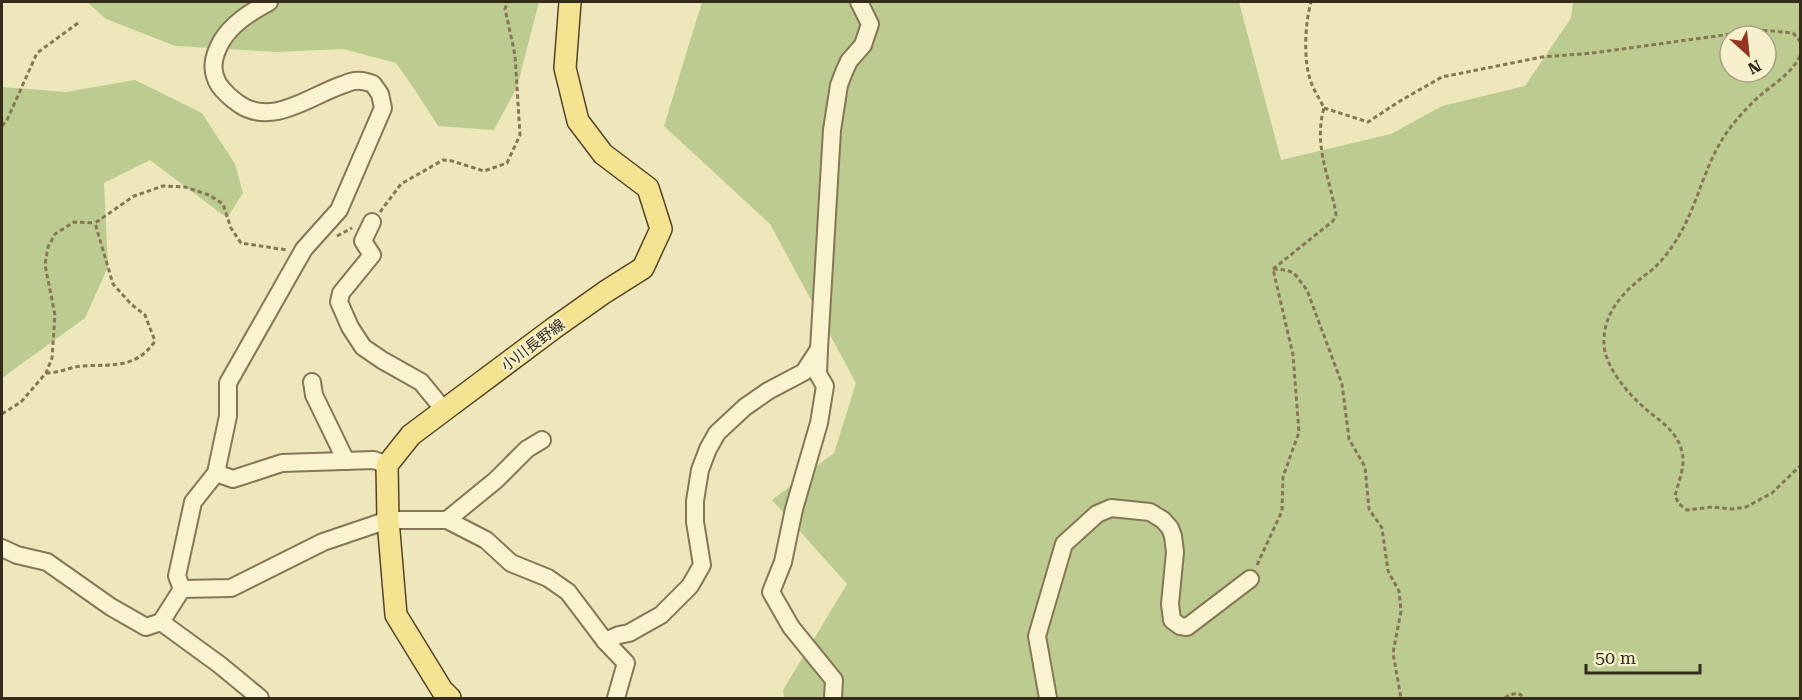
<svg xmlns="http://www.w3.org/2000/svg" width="1802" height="700" font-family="'Roboto Serif','Noto Sans JP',serif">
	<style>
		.green { fill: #bccc90; fill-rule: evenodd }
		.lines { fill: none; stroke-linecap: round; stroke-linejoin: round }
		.minor-casing { stroke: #867655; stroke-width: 20 }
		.major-casing { stroke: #53432a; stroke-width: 24 }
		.path { stroke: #867655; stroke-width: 3; stroke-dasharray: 4.5 3; stroke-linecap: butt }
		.minor { stroke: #f9f3cf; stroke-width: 16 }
		.major { stroke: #f4e491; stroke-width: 21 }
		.labels { text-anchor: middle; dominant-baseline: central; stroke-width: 4.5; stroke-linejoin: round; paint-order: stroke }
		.street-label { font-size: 15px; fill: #352b1b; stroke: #f6f0cc }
	</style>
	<rect width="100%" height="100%" fill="#eee7bc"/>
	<g class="green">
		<path d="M87,2H539L517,87L494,130L438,126L415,90L396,63L343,49L276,52L175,46L106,19Z"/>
		<path d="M702,2H1239L1281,160L1391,134L1442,106L1525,86L1571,18L1573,2H1800V698H784L783,690L847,584L772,500L834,453L856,383L770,224L664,126ZM1730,36H1766V72H1730Z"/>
		<path d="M135,80L202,113L235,164L243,193L227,218L150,160L104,183L108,267L85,318L2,378V87L66,92Z"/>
	</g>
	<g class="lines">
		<defs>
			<g id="minor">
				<path d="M372,222L363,241L372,255L341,293L339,302L350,327L363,347L382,360L421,382L444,410"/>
				<path d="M312,382L314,395L346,461"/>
				<path d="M216,473L233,479L282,463L374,460L387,465"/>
				<path d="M447,520L496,480L527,449L542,440"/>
				<path d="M2,548L17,555L47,562L111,607L146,627L161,622L182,589L231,588L323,542L388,520H447L486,540L511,563L548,578L568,592L605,641L619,635L629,633L661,615L690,586L702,565L695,522V501L700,470L708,449L717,433L745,407L768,391L804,372L819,349"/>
				<path d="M182,589L177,576L193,502L216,473L228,416V383L304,249L339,210L383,108L380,94L373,84C368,82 361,80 355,81C351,81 346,84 342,85C310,96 272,127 239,104C232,99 224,92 219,85C210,70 213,57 221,42C232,23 251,12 269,2"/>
				<path d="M161,622L220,665L260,698"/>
				<path d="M605,641L626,663L616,698"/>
				<path d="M833,698L834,680L791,627L771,592L783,562L794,509L819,423L825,386L818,374L819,349L832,130L839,85L844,72L849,61L863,45L870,24L859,2"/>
				<path d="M1048,698L1037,636L1064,544L1097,514L1111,508L1150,512L1163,520L1170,528L1173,536L1175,552L1170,604L1172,620L1180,626L1187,627L1250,579"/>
			</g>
			<path id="major" d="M450,698L442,690L396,615L388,520L387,465L411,435L447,408L554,328L605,292L643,268L661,229L648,188L603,154L578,121L565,68L570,2"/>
		</defs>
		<use href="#minor" class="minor-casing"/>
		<use href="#major" class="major-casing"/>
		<g class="path">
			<path d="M1800,56C1790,76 1771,85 1755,100C1745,110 1733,123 1725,135C1703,168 1697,209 1675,242C1670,250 1664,258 1658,264C1654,269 1649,272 1644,276C1622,293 1603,314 1604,343C1604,367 1630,396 1648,411C1662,422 1678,433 1682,452C1686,465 1678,483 1675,496L1679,504L1687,510L1712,507L1733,509L1746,507L1772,493L1800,466"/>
			<path d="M1324,108L1368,122L1400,101L1442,77L1542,57L1593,53L1760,30L1793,33L1800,41"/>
			<path d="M2,126L7,120L37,53L78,23"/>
			<path d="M380,212L401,184L443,160L452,161L484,171L507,163L520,135L515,55L505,9L508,2"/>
			<path d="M337,236L352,228"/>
			<path d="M1273,269L1286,270L1294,273L1307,290L1342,384L1349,439L1365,467L1369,509L1382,528L1388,571L1399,591L1401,611L1393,653L1401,698"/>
			<path d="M1273,269L1333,221L1336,215C1330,176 1313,147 1324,108C1320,99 1314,91 1311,82C1303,61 1305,23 1311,2"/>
			<path d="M46,373C59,373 70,367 83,366C113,364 136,369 155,341L145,315L131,304L113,284L95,223L134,196L163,186L185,187L209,195L223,204L231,228L241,243L287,250"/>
			<path d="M2,414L21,402L46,373L52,358L55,315L45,265L48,247L55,234L74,222L95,223"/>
			<path d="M1257,565L1282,511L1283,477L1299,432L1293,355L1273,269"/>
			<path d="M1505,698L1509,695L1518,693L1525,698"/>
		</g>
		<use href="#minor" class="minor"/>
		<use href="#major" class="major"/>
	</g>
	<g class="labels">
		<g class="street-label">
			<text transform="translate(533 345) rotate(-37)">小川長野線</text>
		</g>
	</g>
	<rect width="1802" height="700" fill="none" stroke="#352b1b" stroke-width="6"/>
	<g transform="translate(1748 54) rotate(153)"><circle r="28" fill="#f6f0cc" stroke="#a9a185" stroke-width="1.5"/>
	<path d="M0-4.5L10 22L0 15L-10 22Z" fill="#963424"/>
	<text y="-9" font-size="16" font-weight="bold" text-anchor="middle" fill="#352b1b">N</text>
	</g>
	<path d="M1586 664v9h114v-9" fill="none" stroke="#352b1b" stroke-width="3"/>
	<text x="1595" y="664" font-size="18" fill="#352b1b" stroke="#f6f0cc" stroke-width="4.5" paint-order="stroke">50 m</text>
</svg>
